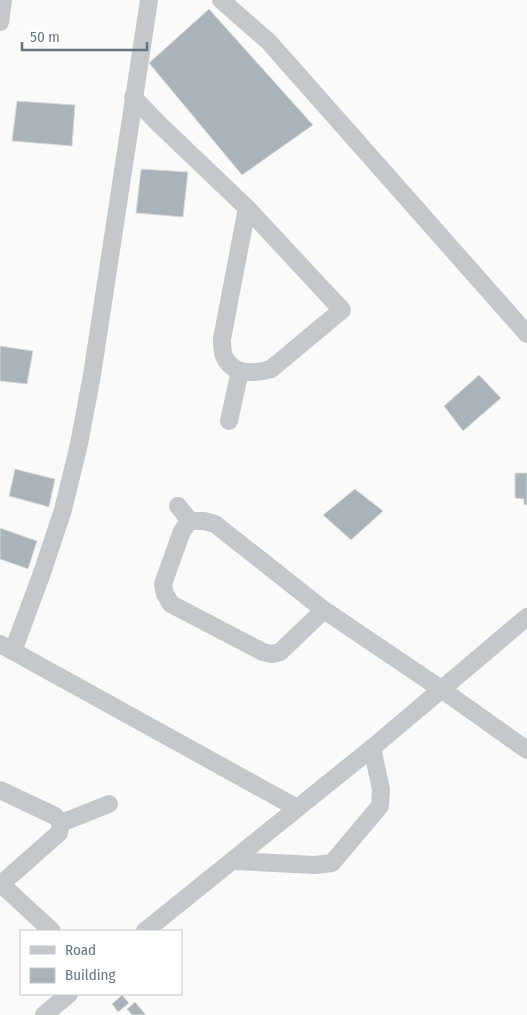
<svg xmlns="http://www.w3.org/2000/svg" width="527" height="1015" font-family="'Fira Sans Condensed',sans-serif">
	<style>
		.building { fill: #aab3b9; stroke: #dcdcda }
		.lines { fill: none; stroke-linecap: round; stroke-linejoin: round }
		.street { stroke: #c3c8cc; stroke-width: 18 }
	</style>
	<rect width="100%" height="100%" fill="#fafaf8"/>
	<g class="building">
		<path d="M209,9L313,125L242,175L149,63Z"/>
		<path d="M17,101L75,105L72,146L12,141Z"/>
		<path d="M141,169L188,172L183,217L136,213Z"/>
		<path d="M0,346L33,351L27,384L0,381Z"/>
		<path d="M479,375L501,398L463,431L444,406Z"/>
		<path d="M15,469L55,479L49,507L9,496Z"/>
		<path d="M515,473H527V505H524V499L515,498Z"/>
		<path d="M355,489L383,511L351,540L323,515Z"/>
		<path d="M0,528L37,541L28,569L0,559Z"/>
		<path d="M122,995L129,1003L118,1012L112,1004Z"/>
		<path d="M135,1002L146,1015H132L127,1009Z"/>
	</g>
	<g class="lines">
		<g class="street">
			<path d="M221,0L269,42L527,334"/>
			<path d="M0,22L3,0"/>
			<path d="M133,97L158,123L247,208L342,310L271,369C254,374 232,375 224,356C222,351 222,344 222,339L247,208"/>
			<path d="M229,421L240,371"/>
			<path d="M178,506L190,521"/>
			<path d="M324,610L280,652L272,654L263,652L171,604L165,594L163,584L182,531L190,521H204L215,524L324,610L441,689L527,750"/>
			<path d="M0,644L297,808"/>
			<path d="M13,651L42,573L63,510L79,444L92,375L149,0"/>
			<path d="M0,790L55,816L61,823L59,833L1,884"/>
			<path d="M61,823L109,804"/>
			<path d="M234,861L315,865L332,863L380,806L381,789L372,748"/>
			<path d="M0,883L52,931"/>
			<path d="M145,931L372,748L527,617"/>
			<path d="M44,1015L69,994"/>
		</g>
	</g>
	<rect x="20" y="930" width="162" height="65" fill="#ffffff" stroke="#c1c8cd"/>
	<rect x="30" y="946" width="25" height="8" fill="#c3c8cc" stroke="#c1c8cd"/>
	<text x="65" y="955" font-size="15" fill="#657683">Road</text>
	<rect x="30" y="968" width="25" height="15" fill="#aab3b9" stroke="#c1c8cd"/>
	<text x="65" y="980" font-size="15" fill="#657683">Building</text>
	<path d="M22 42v8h125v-8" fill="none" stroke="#657683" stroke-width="2.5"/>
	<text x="30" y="42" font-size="15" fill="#657683" stroke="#ffffff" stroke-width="4" paint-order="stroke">50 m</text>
</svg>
